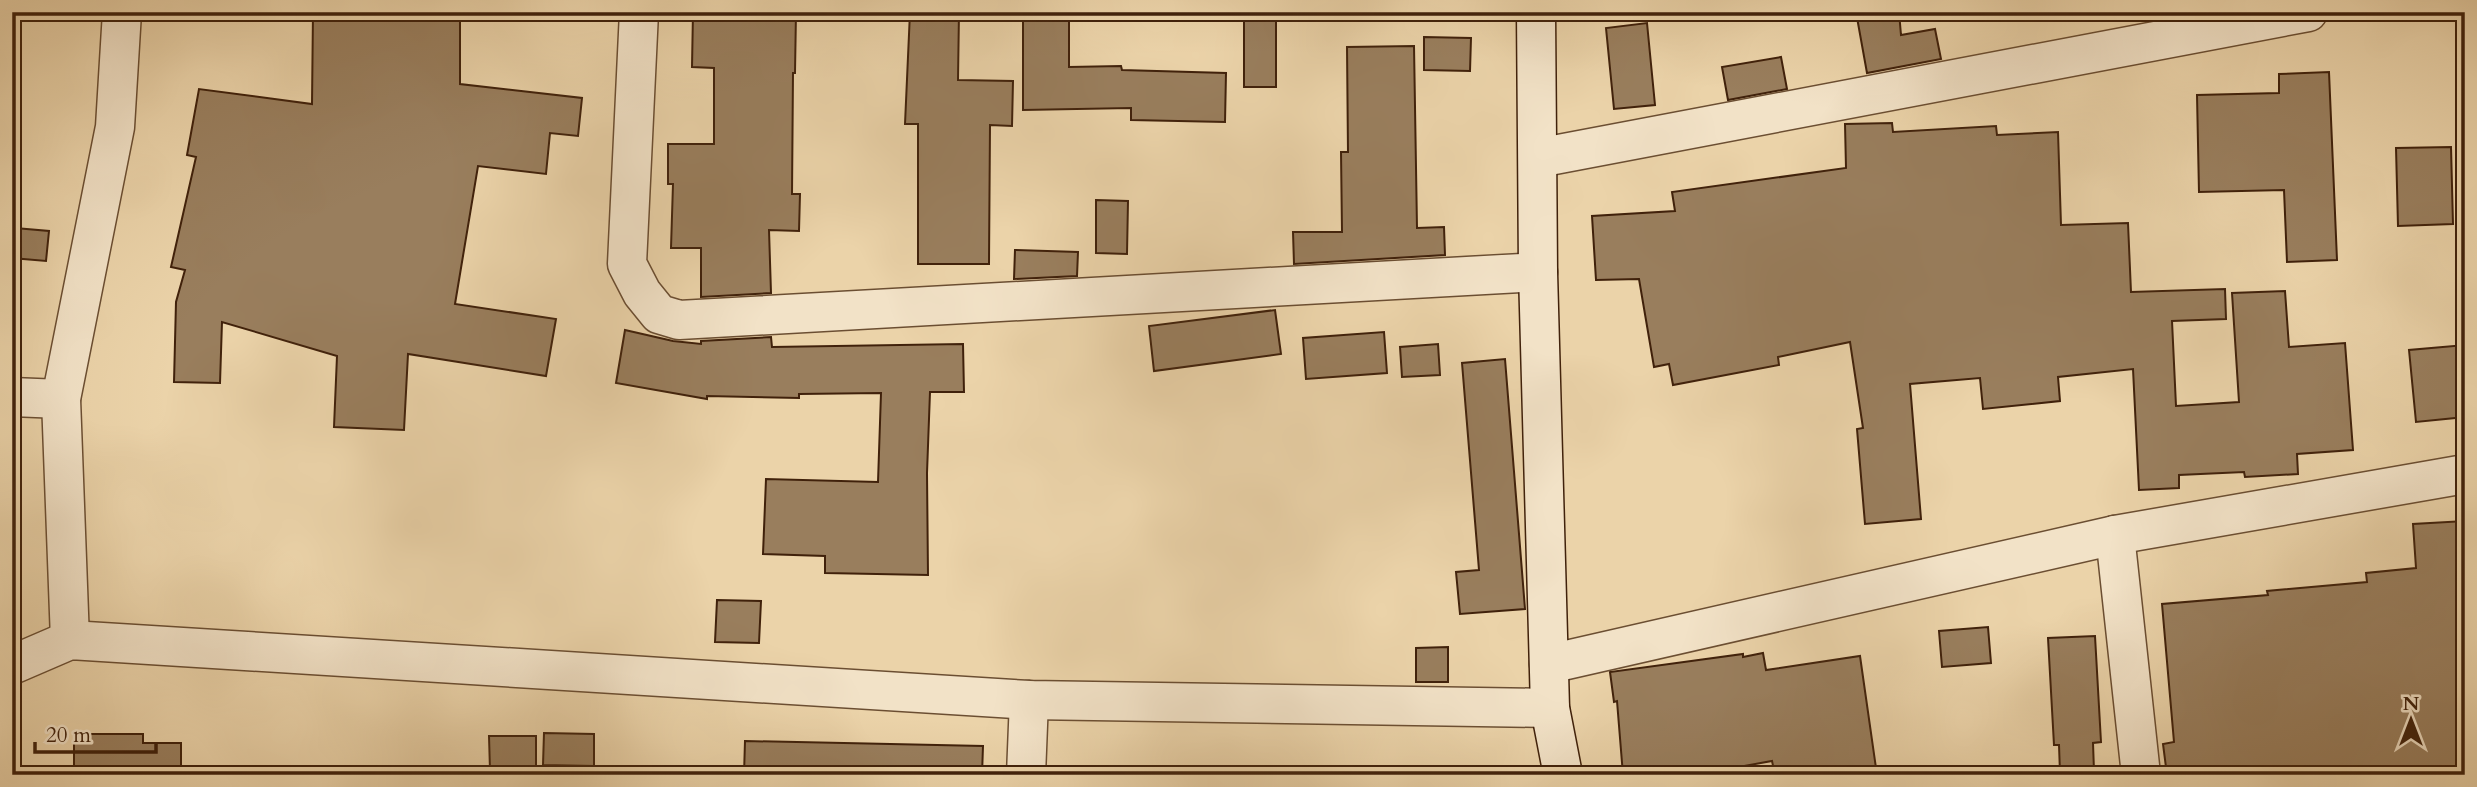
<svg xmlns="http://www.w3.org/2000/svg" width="2477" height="787" font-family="Cardo,serif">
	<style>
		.building { fill: #997e5d; stroke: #40210b; stroke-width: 2 }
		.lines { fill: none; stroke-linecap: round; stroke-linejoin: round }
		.street-casing { stroke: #6b4e32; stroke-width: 41 }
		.secondary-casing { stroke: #40210b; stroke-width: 41 }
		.street { stroke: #f2e2c7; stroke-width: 38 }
		.secondary { stroke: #f2e2c7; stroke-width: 38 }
	</style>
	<rect width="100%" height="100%" fill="#ebd3a9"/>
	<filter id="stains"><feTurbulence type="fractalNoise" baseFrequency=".00286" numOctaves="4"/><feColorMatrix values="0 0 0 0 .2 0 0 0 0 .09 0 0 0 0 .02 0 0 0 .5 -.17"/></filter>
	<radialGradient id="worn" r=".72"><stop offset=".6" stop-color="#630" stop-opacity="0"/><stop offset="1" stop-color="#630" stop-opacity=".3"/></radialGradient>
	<g class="building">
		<path d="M313,12L460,14V84L582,98L578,136L550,133L546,174L478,166L455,304L556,319L546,376L408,354L404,430L334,427L337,356L222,322L220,383L174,382L176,302L185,270L171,267L196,157L187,155L199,89L312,104Z"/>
		<path d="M693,12H796L795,73H793L792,194H800L799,231L769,230L771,293L701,297V248H671L673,184H668V144H714V68L692,67Z"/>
		<path d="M910,12H959L958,80L1013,81L1012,126L990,125L989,264H918V124H905Z"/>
		<path d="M1023,12H1069V67L1121,66L1122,70L1226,73L1225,122L1131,120V108L1023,110Z"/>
		<rect x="1244" y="12" width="32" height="75"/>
		<path d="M1856,12H1899L1901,35L1935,29L1941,59L1867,73Z"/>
		<path d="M1647,23L1655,105L1614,109L1606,28Z"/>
		<path d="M1424,37L1471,38L1470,71L1424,70Z"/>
		<path d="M1414,46L1417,228L1444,227L1445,255L1294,264L1293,232H1342L1341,152H1348L1347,47Z"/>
		<path d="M1781,57L1787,89L1728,100L1722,67Z"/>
		<path d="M2329,72L2337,260L2287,262L2284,190L2199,192L2197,95L2279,93V74Z"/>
		<path d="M1892,123L1893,132L1996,126L1997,135L2058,132L2061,225L2128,223L2131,292L2225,289L2226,319L2172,321L2176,406L2239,402L2232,293L2285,291L2289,347L2345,343L2353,450L2297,454L2298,474L2245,477L2244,472L2179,475V488L2139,490L2133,369L2058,377L2060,401L1983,409L1980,378L1910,384L1921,519L1865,524L1857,429L1863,428L1850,342L1778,357L1779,365L1673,385L1669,364L1654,367L1639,279L1596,280L1592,216L1675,211L1672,192L1846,168L1845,124Z"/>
		<path d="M2451,147L2453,224L2398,226L2396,148Z"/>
		<path d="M1096,200L1128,201L1127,254L1096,253Z"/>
		<path d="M15,228L49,231L46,261L12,258Z"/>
		<path d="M1015,250L1078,252L1077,276L1014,279Z"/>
		<path d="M1275,310L1281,354L1154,371L1149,326Z"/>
		<path d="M625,330L673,341L701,344V341L771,337L772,347L963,344L964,392H930L927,473L928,575L825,573V556L763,554L766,479L878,482L881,393L799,394V398L707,396V399L616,383Z"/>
		<path d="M1384,332L1387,373L1306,379L1303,338Z"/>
		<path d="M1438,344L1440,375L1402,377L1400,347Z"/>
		<path d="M2465,345V417L2416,422L2409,350Z"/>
		<path d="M1505,359L1525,609L1460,614L1456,572L1479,570L1462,363Z"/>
		<path d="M2465,521V775H2167L2163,744L2174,742L2162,604L2268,595L2267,591L2367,582L2366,573L2416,568L2413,524Z"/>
		<path d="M717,600L761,601L759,643L715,642Z"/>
		<path d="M1988,627L1991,663L1942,667L1939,631Z"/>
		<path d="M2095,636L2101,742L2093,743L2094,771L2060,773L2059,745H2054L2048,638Z"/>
		<path d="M1448,647V682H1416V648Z"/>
		<path d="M1763,653L1766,670L1860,656L1877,775H1775L1772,761L1694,775H1623L1617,701L1614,702L1610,672L1743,654V657Z"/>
		<path d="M544,733L594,734V766L543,765Z"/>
		<path d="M74,734H143V743H181V775H74Z"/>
		<path d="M489,736H536V769L490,770Z"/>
		<path d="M745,741L983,746L982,775H744Z"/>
	</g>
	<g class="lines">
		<defs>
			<g id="street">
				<path d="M639,12L627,264L642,293L659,314L679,320L1538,272"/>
				<path d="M1538,158L2308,12"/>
				<path d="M12,397L61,399"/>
				<path d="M2115,535L2141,775"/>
				<path d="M70,640L61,399L115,127L122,12"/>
				<path d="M1549,664L2115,535L2465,474"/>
				<path d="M12,665L70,640L1029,700L1550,708"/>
				<path d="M1026,775L1029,700"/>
			</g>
			<path id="secondary" d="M1536,12L1538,272L1550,708L1563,775"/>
		</defs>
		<use href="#street" class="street-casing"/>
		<use href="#secondary" class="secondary-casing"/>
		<use href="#street" class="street"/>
		<use href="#secondary" class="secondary"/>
	</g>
	<rect width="2477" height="787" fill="none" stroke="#ebd3a9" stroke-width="42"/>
	<rect x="14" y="14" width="2449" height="759" fill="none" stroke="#40210b" stroke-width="3.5"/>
	<rect x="21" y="21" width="2435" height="745" fill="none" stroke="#40210b" stroke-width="2"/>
	<g transform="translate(2411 720)" stroke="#f2e2c7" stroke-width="5" paint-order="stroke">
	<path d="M0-5L12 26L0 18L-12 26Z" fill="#40210b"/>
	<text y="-10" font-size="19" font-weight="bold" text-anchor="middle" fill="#40210b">N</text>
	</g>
	<path d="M35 742v10h121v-10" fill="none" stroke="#40210b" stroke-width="3.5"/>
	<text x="46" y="742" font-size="21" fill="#40210b" stroke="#f2e2c7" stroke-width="5" paint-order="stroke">20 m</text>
	<rect width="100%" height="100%" filter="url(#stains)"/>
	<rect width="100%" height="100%" fill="url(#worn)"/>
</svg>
